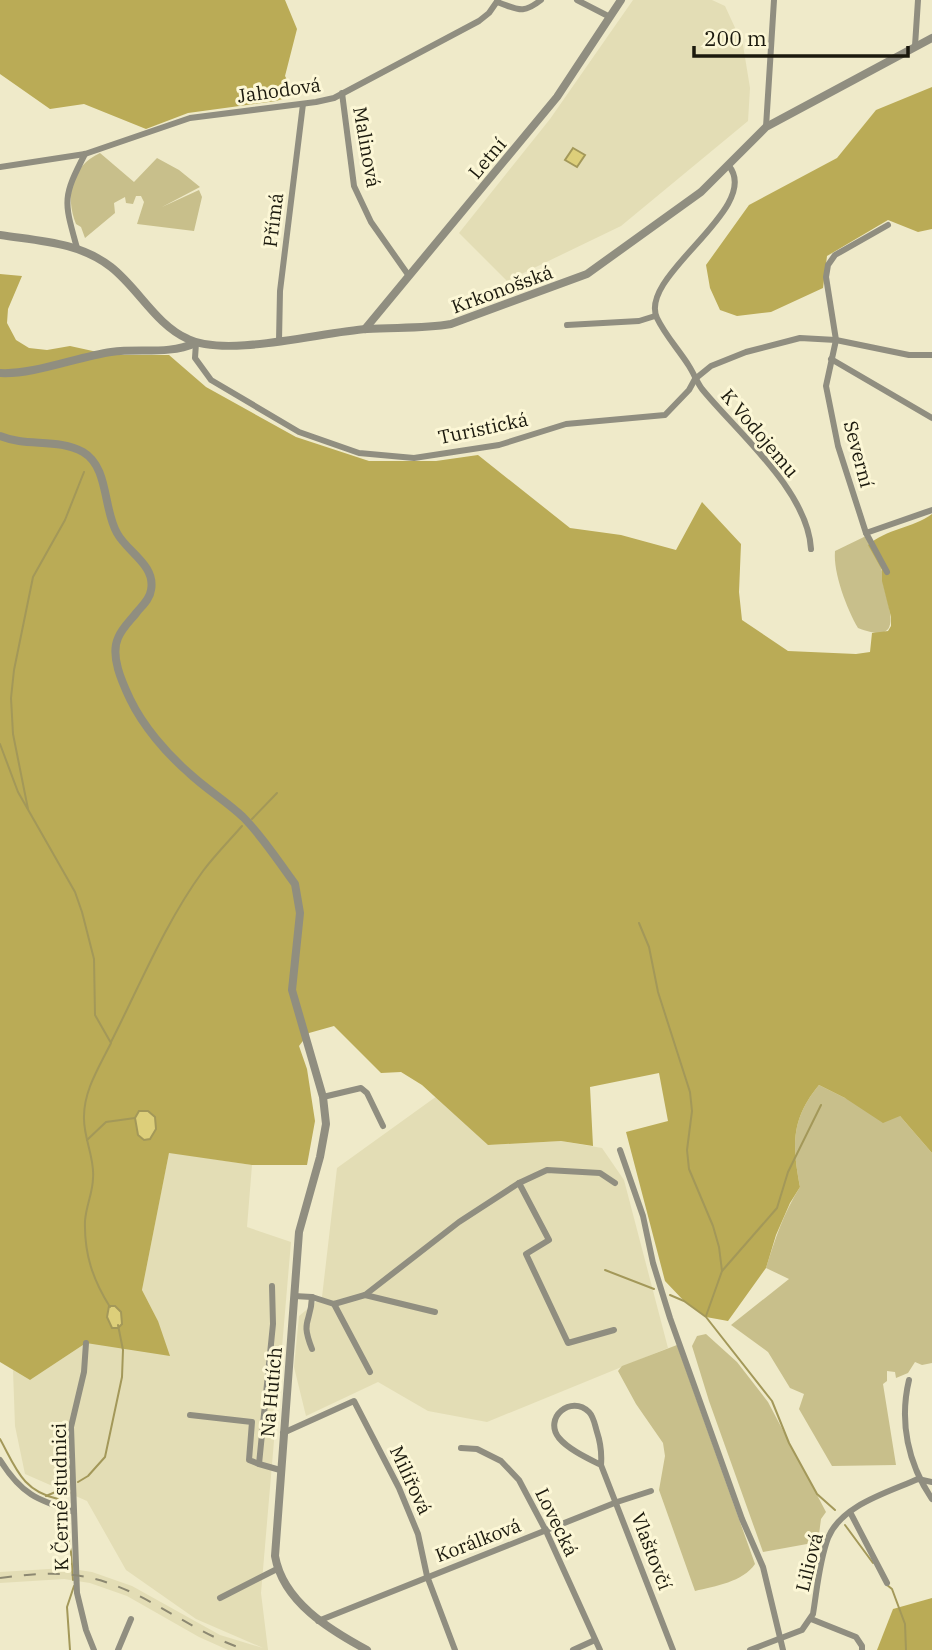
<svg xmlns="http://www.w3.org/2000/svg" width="932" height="1650" font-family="'IBM Plex Serif',serif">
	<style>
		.built { fill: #e3ddb5 }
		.green { fill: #c8bf8b }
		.forest { fill: #baab56 }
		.water { fill: #ddcf7a; stroke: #a39859; stroke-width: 2 }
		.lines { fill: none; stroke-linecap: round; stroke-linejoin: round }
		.stream { stroke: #a39859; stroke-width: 2 }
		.minor { stroke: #908e80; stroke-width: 6 }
		.tertiary { stroke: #908e80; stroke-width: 8 }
		.rail { stroke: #8c8871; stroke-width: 2; stroke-dasharray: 12 12; stroke-linecap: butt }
		.labels { text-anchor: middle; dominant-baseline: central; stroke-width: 6; stroke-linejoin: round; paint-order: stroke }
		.street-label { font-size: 19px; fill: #1b190d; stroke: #fcf7d6 }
	</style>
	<rect width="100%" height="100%" fill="#efeac9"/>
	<g class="built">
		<path d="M633,0H712L725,6L743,45L750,88L748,121L621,226L507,281L459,233L550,119Z"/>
		<path d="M437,1096L488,1145L561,1141L602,1148L624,1180L668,1348L487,1422L428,1411L378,1382L306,1416L294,1367L299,1316L322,1297L337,1168Z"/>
		<path d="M169,1152L252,1165L247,1227L291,1242L261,1593L268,1650H228L199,1637L127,1596L90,1583L64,1579L0,1583V1572L65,1568L92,1572L132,1586L220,1635L263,1648L196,1619L126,1570L87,1501L25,1474L15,1426L13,1370L30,1380L86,1343L158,1321L142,1290Z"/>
	</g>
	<g class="green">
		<path d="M100,153L134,182L157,158L179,170L200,187L162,207L199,190L202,197L194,231L137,224L144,202L141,196H136L133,204L126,203L125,197L114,203L115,213L85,238L81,227L76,224C65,196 71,166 100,153Z"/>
		<path d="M866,536C869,549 879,558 882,571C884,576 882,581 884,587C891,615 902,645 858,628C847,609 833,573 835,551Z"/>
		<path d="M819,1085L845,1098L900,1116L932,1153V1363L922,1365L915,1362L908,1373L896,1378L895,1372L887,1371V1381L883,1384L896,1465L832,1466L799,1409L804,1394L790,1388L768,1352L731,1325L789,1279L766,1268C775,1239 784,1212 800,1187C792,1145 791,1119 819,1085Z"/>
		<path d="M706,1334L737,1362L768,1402L826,1512L821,1519L818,1542L763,1552L709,1401L692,1346L697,1336Z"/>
		<path d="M677,1345L755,1564C743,1582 715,1586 695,1591L659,1490L665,1456L663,1443L636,1404L618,1371L622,1366Z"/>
	</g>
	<g class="forest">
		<path d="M0,0H285L297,29L285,76L295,95L276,101L188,113L146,129L84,104L50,109L0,74Z"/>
		<path d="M932,87V229L918,232L888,220L827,256L823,288L771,312L737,316L720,310L710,288L706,265L749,205L837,158L876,110Z"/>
		<path d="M0,274L22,276L8,309L7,323L16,340L29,348L47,350L70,346L111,355H169L206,387L296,437L369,461H436L478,455L570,528L621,535L676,550L702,502L741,544L739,592L742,620L788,651L856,654L870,652L872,633L888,631L891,626V617L882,581V570L868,545C886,529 913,528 932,514V1153L900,1116L883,1123L845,1098L819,1085C791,1119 792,1145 800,1187L790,1203L776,1235L766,1268L728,1321L706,1317L684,1301L665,1281L626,1132L668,1121L659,1073L590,1087L593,1146L561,1141L488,1145L422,1085L401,1072L381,1073L334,1026L309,1033L299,1046L307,1069L315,1121L307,1165H252L169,1153L142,1290L158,1321L170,1356L86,1343L30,1380L0,1362Z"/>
		<path d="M932,1598V1650H877L893,1609Z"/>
	</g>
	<g class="water">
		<path d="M573,148L585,155L577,167L565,160Z"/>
		<path d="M139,1111H148L155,1117L156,1129L150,1139L144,1140L138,1135L135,1118Z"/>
		<path d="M109,1306H115L121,1312L122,1324L118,1328H112L107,1317Z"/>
	</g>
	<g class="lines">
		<g class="stream">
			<path d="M0,744L18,792L75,892L82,912L94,959L95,1015L111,1043C99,1067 83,1092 84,1119C84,1139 95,1159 93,1178C93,1192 86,1206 85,1221C84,1254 93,1280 110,1307"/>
			<path d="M28,809L13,734L11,698L14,670L33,577L65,520L84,472"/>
			<path d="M252,819L277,793"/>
			<path d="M639,923L649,947L658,992L690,1092L692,1111L687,1150L689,1169L713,1226L719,1247L722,1271"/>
			<path d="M111,1042C140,985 165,923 203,871C215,855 229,841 242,826"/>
			<path d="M87,1140L106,1122L135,1118"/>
			<path d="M605,1270L654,1289"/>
			<path d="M670,1295L684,1301L706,1317L772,1401L789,1443L817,1494L835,1510"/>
			<path d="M706,1316L722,1271L777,1208L788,1172L821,1105"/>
			<path d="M0,1439C16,1468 22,1491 58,1499"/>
			<path d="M78,1482L88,1476L105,1457L122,1377L123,1350L118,1325"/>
			<path d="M46,1496L65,1488"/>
			<path d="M63,1516L71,1552L73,1580"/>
			<path d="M845,1525L873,1563"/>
			<path d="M887,1585L892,1589L905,1624L906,1650"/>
			<path d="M70,1650L67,1607L74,1586"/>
		</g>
		<g class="minor">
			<path d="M577,0L610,17"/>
			<path d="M497,2C518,9 522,15 541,0"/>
			<path d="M915,46L918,0"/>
			<path d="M342,93L354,186L371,222L409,276"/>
			<path d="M766,127L774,0"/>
			<path d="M729,166C763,208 637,276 657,318C665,335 679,350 689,366C694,374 697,382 702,389C737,432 808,491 811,549"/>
			<path d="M0,167L85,154L190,118L316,102L334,98L479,21L489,13L498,0"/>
			<path d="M77,248C64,201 62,198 85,154"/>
			<path d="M567,325L639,321L655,316"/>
			<path d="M279,341L280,291L303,104"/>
			<path d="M196,343L195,358L211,380L299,432L359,453L414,458L499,445L566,424L665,415L689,390L695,379L711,366L746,352L800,338L836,340L909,355H932"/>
			<path d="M831,359L932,418"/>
			<path d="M866,533L932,510"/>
			<path d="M887,572L866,533L838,446L826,386L836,340L826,277L828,265L835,255L888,225"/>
			<path d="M323,1097L361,1088L367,1093L383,1126"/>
			<path d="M620,1150L643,1216L653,1263L670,1318L742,1519L763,1567L783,1650"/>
			<path d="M519,1183L549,1240L526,1254L568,1343L614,1330"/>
			<path d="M272,1286L273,1324L259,1464L280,1470"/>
			<path d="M365,1295L435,1312"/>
			<path d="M294,1296L312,1297L334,1304L365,1295L459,1222L519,1183L547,1170L600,1173L615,1183"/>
			<path d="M334,1304L370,1372"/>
			<path d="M86,1343L84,1372L71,1427L77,1593L86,1630L94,1650"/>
			<path d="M312,1349C300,1319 311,1324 312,1297"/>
			<path d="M909,1380C899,1422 908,1464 932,1499"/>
			<path d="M190,1415L252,1422L249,1460L259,1464"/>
			<path d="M283,1433L354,1401L399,1488L418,1534L427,1576L455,1650"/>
			<path d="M461,1448L477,1449L501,1461L519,1480L546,1531L600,1650"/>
			<path d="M0,1460C21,1494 37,1500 74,1512"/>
			<path d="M601,1465C587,1458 568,1449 559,1438C543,1418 571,1394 589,1412C594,1417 595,1426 597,1432C601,1444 602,1452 601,1465L673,1650"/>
			<path d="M918,1479L932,1482"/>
			<path d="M850,1512L887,1583"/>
			<path d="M220,1598L277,1569"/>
			<path d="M811,1619L856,1637L862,1646V1650"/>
			<path d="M318,1621L617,1502L651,1491"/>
			<path d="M118,1650L131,1619"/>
			<path d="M573,1650L595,1640"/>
			<path d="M750,1650L802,1630L813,1614C817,1590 819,1562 828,1538C841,1505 889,1492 918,1479"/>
		</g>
		<g class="tertiary">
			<path d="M0,235C39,241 79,242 111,267C138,288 156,325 188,339C227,358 321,332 367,329C395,327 423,329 451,324L587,274L701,192L766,127L932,38"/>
			<path d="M365,329L557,97L621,0"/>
			<path d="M0,373C33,375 77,357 111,352C141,348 167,355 196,343"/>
			<path d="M0,436C26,447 58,438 83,452C109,467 103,509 117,533C127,552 156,565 151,590C150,599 142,606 137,612C131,620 122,628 118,638C110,656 122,682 130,699C143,726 166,753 189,773C206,789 226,801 243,817C263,837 278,861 295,884L300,913L292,990L323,1097L326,1124L320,1157L299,1232L275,1556C283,1602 330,1630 367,1650"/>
		</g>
		<path class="rail" d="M0,1578C30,1574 61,1571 91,1578C148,1591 191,1633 247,1650"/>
	</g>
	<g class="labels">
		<g class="street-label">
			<text transform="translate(279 90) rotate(-8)">Jahodová</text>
			<text transform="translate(367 147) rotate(80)">Malinová</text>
			<text transform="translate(487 158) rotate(-50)">Letní</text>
			<text transform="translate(273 220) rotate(-83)">Přímá</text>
			<text transform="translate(502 289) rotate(-20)">Krkonošská</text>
			<text transform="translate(483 428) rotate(-12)">Turistická</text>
			<text transform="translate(760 433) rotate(50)">K Vodojemu</text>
			<text transform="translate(859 454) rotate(75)">Severní</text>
			<text transform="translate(271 1392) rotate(-85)">Na Hutích</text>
			<text transform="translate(411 1480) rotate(65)">Milířová</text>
			<text transform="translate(60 1497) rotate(-91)">K Černé studnici</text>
			<text transform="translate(557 1522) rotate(64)">Lovecká</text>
			<text transform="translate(478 1540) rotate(-21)">Korálková</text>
			<text transform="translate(652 1551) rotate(69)">Vlaštovčí</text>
			<text transform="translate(809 1562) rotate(-76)">Liliová</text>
		</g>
	</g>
	<path d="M694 46v10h214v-10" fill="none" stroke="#1b190d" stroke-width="3.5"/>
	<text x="704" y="46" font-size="21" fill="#1b190d" stroke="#fcf7d6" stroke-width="5" paint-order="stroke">200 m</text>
</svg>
